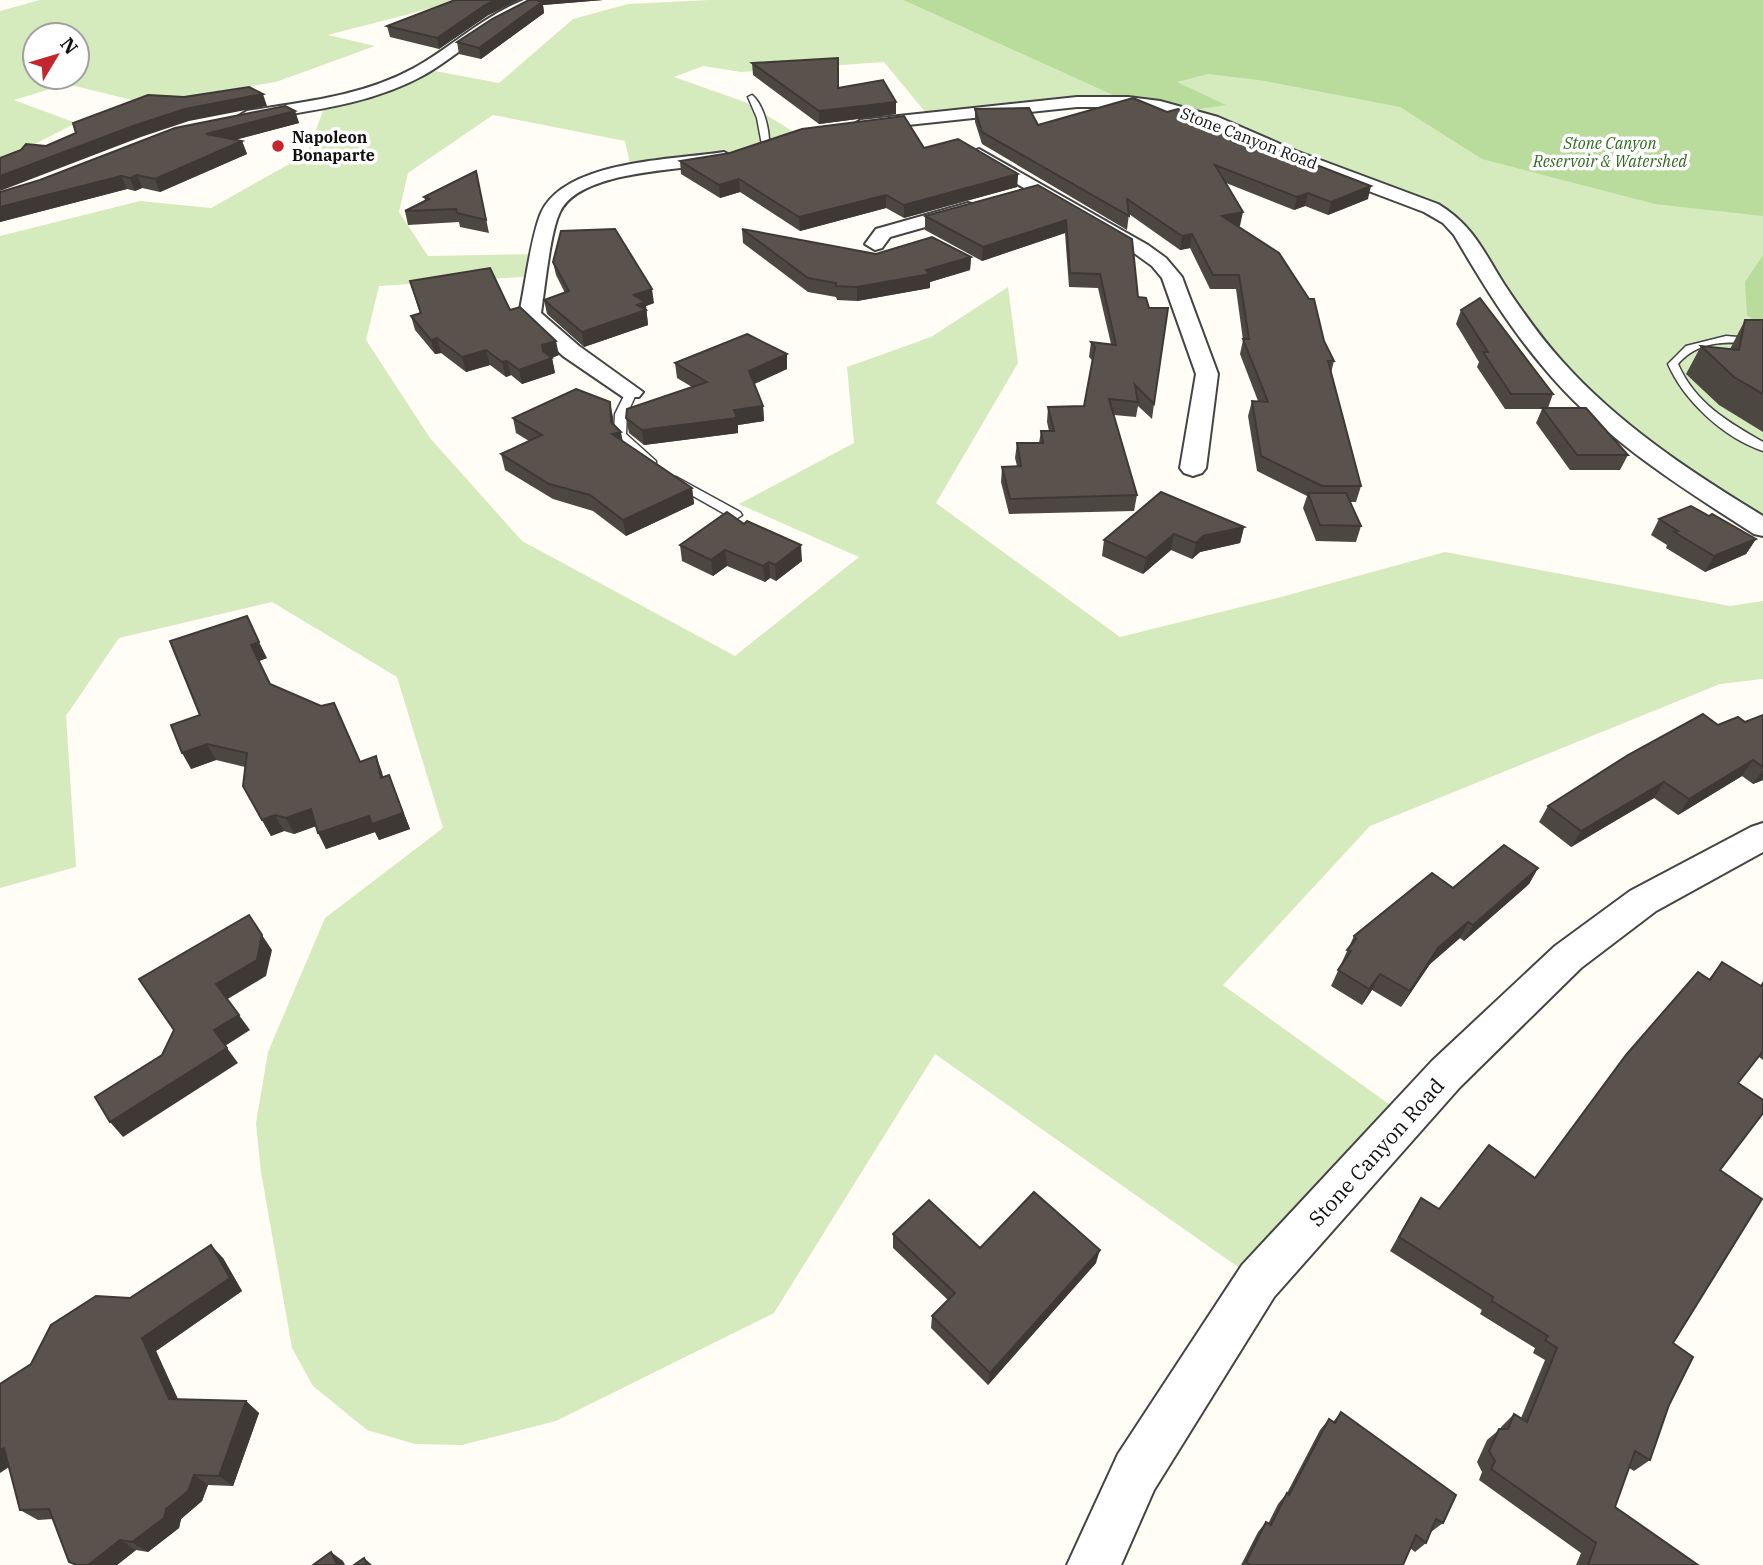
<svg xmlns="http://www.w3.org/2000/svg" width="1763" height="1565" font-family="'IBM Plex Serif',serif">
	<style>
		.green { fill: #d5ebbd; fill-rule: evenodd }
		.forest { fill: #b9dc9c }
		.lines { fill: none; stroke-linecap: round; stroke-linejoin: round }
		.lane-casing { stroke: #444; stroke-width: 3 }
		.street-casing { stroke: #444; stroke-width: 4 }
		.lane { fill: #fff; fill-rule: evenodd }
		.street { fill: #fff; fill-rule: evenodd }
		.wall { fill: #4d4742 }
		.shaded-wall { fill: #3f3936 }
		.building { fill: #5a524d; stroke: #3f3936; stroke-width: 2 }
		.poi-dot { fill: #c4262e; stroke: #fff; stroke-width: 2.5 }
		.labels { text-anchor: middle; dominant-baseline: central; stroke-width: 7; stroke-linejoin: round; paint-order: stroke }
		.far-poi-label { font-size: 16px; font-weight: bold; fill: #111; stroke: #fff; text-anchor: start }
		.far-street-label { font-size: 16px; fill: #111; stroke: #fff }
		.far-park-label { font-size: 16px; font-style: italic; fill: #2f6b1f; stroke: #fff }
		.near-street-label { font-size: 21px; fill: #111; stroke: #fff }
	</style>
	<rect width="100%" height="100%" fill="#fffdf5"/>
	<g class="green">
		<path d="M40,0H463L328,35L375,46L276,82L144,103L67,84L14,100L76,123L0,162V11ZM35,35H77V77H35Z"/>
		<path d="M709,0H903L1128,102L930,118L884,62L741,72L703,66L674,77L745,102L799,135L733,156L632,173L625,141L493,115L408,173L399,212L428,256L541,254L537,276L379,286L366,340L430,438L522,541L735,656L859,557L739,504L854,443L847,367L931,337L1008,287L1018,363L936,503L1120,637L1281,597L1445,552L1730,606L1763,601V679L1720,684L1370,826L1223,985L1407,1117L1258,1281L935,1054L774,1313L556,1421L462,1445L415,1444L367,1430L313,1386L292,1348L261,1172L256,1123L268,1052L325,918L443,828L397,677L272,602L119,638L66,716L76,867L0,888V236L140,201L211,208L307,154L326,103L424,69L499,83L573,19L628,4Z"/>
		<path d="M982,0H1763V528L1563,374L1450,219L1185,111Z"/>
	</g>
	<g class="forest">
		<path d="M903,0H1763V216L1655,204L1482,159L1400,107L1259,80L1208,74L1177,82L1226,105L1185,111L1128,102Z"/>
		<path d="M1763,255V327L1747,315L1745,282Z"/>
	</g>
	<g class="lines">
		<defs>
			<g id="lane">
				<path d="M752,95C764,105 770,131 769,147L762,145L757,118L748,97Z"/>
				<path d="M1726,336L1763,339V345C1733,341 1699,339 1678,364C1695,403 1728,422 1763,442V451C1724,438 1684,401 1668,364L1686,346Z"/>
				<path d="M627,390L637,392L627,414L626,434L656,461V467H648L614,435L615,414Z"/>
				<path d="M676,477L740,512L742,515L736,519L732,518L672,484V478Z"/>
			</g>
			<g id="street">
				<path d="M524,0H543C531,11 510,16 495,26C471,41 449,61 424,75C370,105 307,111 247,121L239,116L247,111C304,102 363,96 414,68C452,47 483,16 524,0Z"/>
				<path d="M1077,97H1128L1160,101L1218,117L1296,151L1438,204C1472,224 1484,252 1504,284C1522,311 1540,337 1562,361C1619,425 1691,472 1763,516V536L1754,534C1679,486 1601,437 1544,368C1509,327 1481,281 1454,235L1443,223L1424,212L1284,159L1206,123L1159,111L1128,107H1077L861,130L853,125L861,120Z"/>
				<path d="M979,149L1148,245L1166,258L1182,277L1218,374L1206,468L1202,473L1193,476L1184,473L1180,468L1196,374L1162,278L1152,266L1134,253L973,158L970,154Z"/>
				<path d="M724,152L733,157L730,161C688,171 581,168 560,212C550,232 545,288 541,313L579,346L643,392L639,397H623L563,356L519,314C525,287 531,236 541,213C565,160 674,160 724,152Z"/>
				<path d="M968,203L975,205L977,209L975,213L890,237L882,248L875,250L865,244L876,229Z"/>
				<path d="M1763,823V852L1656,911L1581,968L1460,1087L1274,1297L1154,1490L1121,1565H1067L1118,1454L1242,1265L1432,1061L1555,946L1630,891L1751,827Z"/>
			</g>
		</defs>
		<use href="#lane" class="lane-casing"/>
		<use href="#street" class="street-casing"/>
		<use href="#lane" class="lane"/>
		<use href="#street" class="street"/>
	</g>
	<g class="wall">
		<path d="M540,0H603L543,5L544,13L481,59L459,54L457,42L540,1Z"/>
		<path d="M487,16L439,49L390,37L387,26Z"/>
		<path d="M752,63L838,88L896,114L819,124L753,75Z"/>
		<path d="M975,109L1038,125L1235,143L1368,199L1328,215L1305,206L1294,210L1226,183L1240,226H1238L1324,341L1334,361L1331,373L1361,486L1356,502H1350L1361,526L1356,542L1316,541L1303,508L1307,496L1257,471L1248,416L1252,401H1258L1240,354L1243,340L1236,289H1210L1190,248L1180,250L1129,214L1127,230L982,144L975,122Z"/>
		<path d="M295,111L299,123L235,140L242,141L247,154L160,192L142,188L135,191L127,189L0,222V192Z"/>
		<path d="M924,148L1018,174L1017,187L904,218L886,208L800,231L740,192L720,198L681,174L680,161Z"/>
		<path d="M476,171L489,233L460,227L459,222L408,225L405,211L425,200L424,197Z"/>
		<path d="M1038,185L1138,297L1154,404L1152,419L1138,406L1136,417L1114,415L1137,495L1134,511L1009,514L1001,482L1002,467L1017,466L1015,458L1017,443H1039L1041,431H1049L1047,422L1048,407L1084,406L1093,361L1089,357L1091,342L1111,344L1098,288L1069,287L1065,233L982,261L925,230V216Z"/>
		<path d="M742,229L876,254L971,257L970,270L930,282V288L857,301L837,300L836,297L808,292L743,243Z"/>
		<path d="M553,262L654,303L646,306L648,325L584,347L547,314L544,300L565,293L556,275Z"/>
		<path d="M410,281L510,310L559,355L552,358L555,373L522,384L511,375L506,377L490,365L466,372L441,353L435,354L415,330L411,316L420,314Z"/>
		<path d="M1461,310L1553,394L1548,408L1628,455L1620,470H1570L1536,423L1542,409H1505L1477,367L1479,362L1456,324Z"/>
		<path d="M1745,320H1763V432L1719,405L1686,374L1701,346L1730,349Z"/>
		<path d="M675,363L787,369L754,384L763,406L764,421L738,425V433L644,445L629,433L626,418L692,387L677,378Z"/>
		<path d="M613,417V424L623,441L692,488L694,504L626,536L593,511L553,499L505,470L501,454L529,441L516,433L513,418Z"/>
		<path d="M727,512L802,561L776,581L770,578L765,582L727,566L713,576L682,561L680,545Z"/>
		<path d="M1709,516L1756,539L1746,554L1705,572L1666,548L1667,545L1651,535L1659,519Z"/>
		<path d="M1244,527L1240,543L1200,552L1192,559L1171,550L1143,574L1102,556L1104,540Z"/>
		<path d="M170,641L267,658L259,661L270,684L360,762L376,756L383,777L389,775L410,829L379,840L375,832L326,849L316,826L294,834L284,831L271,836L243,786L245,767L216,760L191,769L200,715Z"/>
		<path d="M1763,715V780L1753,784L1742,776L1678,815L1654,798L1571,847L1539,822L1548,806L1718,725L1745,722Z"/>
		<path d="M1538,868L1529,884L1464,941L1460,938L1430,964L1401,1007L1372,990L1362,1005L1331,986L1354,936L1453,888Z"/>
		<path d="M1722,962L1761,986L1763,983V1060L1759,1057L1738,1083L1720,1170L1673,1343L1669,1405L1650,1460L1634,1471L1629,1468L1615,1507L1698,1565H1576L1581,1553L1479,1480L1482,1472L1477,1462L1487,1440L1500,1429L1502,1426L1514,1414L1521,1418L1545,1360L1533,1353L1535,1348L1480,1314L1482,1310L1390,1251L1412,1212L1421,1198L1439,1209L1535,1178L1626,1055L1709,979Z"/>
		<path d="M893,1234L980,1248L1096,1263L988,1385L931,1328L932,1316L948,1300L893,1248Z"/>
		<path d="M223,1258L242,1291L156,1351L178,1399L246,1401L259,1413L233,1486L208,1485L202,1501L181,1519L179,1528L148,1552L136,1550L117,1565H75L69,1562L53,1519L38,1520L20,1510L9,1467L130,1298Z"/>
		<path d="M1341,1412L1443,1523L1431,1532L1426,1543L1415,1552L1410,1548L1403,1565H1241L1258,1532L1266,1522L1268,1524L1278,1504L1287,1493L1320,1430L1329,1419L1333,1422Z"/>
	</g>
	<g class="shaded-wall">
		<path d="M495,0H519L487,16L439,49L437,38L485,5Z"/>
		<path d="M540,0H603L543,5L544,13L481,59L479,48L541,4Z"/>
		<path d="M263,94L267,106L189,121L141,137L0,191V176L136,125L185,109Z"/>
		<path d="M896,102V114L819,124V111Z"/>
		<path d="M295,111L299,123L211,146L206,134Z"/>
		<path d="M242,141L247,154L160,192L155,179Z"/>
		<path d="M1018,174L1017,187L904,218V205Z"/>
		<path d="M137,175L142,188L135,191L130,178Z"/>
		<path d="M121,176L127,189L0,222V207Z"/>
		<path d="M739,179L740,192L720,198L719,185Z"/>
		<path d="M1371,186L1368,199L1328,215L1331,202Z"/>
		<path d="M1308,193L1305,206L1294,210L1297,197Z"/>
		<path d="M886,195V208L800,231L799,217Z"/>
		<path d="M1243,212L1240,226L1219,230L1222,216Z"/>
		<path d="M1066,220L1065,233L982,261L983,247Z"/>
		<path d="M1192,234L1190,248L1180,250L1182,236Z"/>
		<path d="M971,257L970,270L930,282V288L857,301V287L926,270Z"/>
		<path d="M652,289L654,303L646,306L648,325L584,347L582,332L634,295Z"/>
		<path d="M437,338L441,353L435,354L431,340Z"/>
		<path d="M556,341L559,355L545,360L542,345Z"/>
		<path d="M486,350L490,365L466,372L462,357Z"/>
		<path d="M787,354V369L750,386L749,371Z"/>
		<path d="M552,358L555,373L522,384L519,370Z"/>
		<path d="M507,361L511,375L506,377L502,362Z"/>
		<path d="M610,402L613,417V433L621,432L624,448L612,434Z"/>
		<path d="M763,406L764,421L738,425V433L644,445L642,430L734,410Z"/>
		<path d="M692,488L694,504L626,536L623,520Z"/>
		<path d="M1244,527L1240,543L1200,552L1192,559L1196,543L1203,536Z"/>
		<path d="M1174,534L1171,550L1143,574L1146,558Z"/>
		<path d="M1756,539L1746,554L1705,572L1714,556Z"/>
		<path d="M801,545L802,561L776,581L775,565Z"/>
		<path d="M725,550L727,566L713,576L711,560Z"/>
		<path d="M769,562L770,578L765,582L763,566Z"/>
		<path d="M259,642L267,658L259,661L251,645Z"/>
		<path d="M207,744L216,760L191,769L182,753Z"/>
		<path d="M376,756L382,772L387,794L381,778Z"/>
		<path d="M1753,760L1742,776L1678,815L1689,799Z"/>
		<path d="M1763,770V780L1753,784Z"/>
		<path d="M389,775L410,829L379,840L375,832L326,849L318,833Z"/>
		<path d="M1664,782L1654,798L1571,847L1581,831Z"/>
		<path d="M311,809L319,825L294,834L286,818Z"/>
		<path d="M275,815L284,831L271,836L262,820Z"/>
		<path d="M1538,868L1529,884L1464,941L1473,925Z"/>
		<path d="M1468,922L1460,938L1430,964L1401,1007L1410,991L1438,948Z"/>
		<path d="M262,935L272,950L266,976L226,1000L216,984Z"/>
		<path d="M1380,974L1372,990L1362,1005L1369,989Z"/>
		<path d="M239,1015L250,1030L225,1046L214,1030Z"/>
		<path d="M227,1048L238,1063L123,1137L110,1122Z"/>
		<path d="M211,1245L223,1258L242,1291L156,1351L183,1411L169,1399L142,1338Z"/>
		<path d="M1100,1250L1096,1263L988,1385L990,1373Z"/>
		<path d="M246,1401L259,1413L233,1486L219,1476Z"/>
		<path d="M4,1448L21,1459L0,1473V1450Z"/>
		<path d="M194,1475L208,1485L202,1501L181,1519L179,1528L148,1552L132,1542L166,1509Z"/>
		<path d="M120,1540L136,1550L117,1565H88Z"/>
		<path d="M331,1552L343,1561L345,1565H337Z"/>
		<path d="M364,1558L372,1565H367Z"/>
	</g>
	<g class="building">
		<path d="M455,0H495L485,5L437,38L387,26Z"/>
		<path d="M529,0H537L542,2L479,48L457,42L492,19Z"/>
		<path d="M838,58V88L883,80L896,102L819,111L752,63Z"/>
		<path d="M249,87L263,94L185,109L136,125L0,176V158L21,150L26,144L46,146L76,133L73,123L148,95L184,97Z"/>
		<path d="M1133,98L1167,112L1178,109L1196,116L1235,143L1249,139L1371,186L1331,202L1308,193L1297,197L1215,165L1243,212L1222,216L1279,253L1309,299H1314L1324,341L1334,361H1328L1361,486H1322L1261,456L1252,401L1268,402L1243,339H1249L1239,275H1213L1192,234L1182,236L1127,199L1129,216L982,132L975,109L1029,108L1038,125Z"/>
		<path d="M285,106L295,111L206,134L242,141L155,179L137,175L130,178L121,176L0,207V192L40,180L175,128Z"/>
		<path d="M904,116L924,148L958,139L1018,174L904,205L886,195L799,217L739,179L719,185L680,161L730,153L802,129Z"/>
		<path d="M476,171L486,220L457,213L456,209L405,211L429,199L424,197Z"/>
		<path d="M1038,185L1132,239L1138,297L1146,298L1149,308H1168L1154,404L1135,385L1138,402L1109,399L1137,495L1010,499L1002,467L1021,466L1017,443H1043L1041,431H1054L1048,407L1084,406L1095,347L1091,342L1116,345L1100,274L1070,273L1066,220L983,247L925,216Z"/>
		<path d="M615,229L652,289L634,295L645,302L637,305L646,310L582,332L544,300L569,291L553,262L561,231Z"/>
		<path d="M742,229L876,254L932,237L971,257L926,270L930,274L857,287L836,286V283L808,278Z"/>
		<path d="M490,268L510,310L520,307L556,341L542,345L543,351L552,358L519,370L507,361L502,362L486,350L462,357L437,338L431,340L411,316L421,313L410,281Z"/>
		<path d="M1480,298L1553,394H1511L1483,352H1488L1461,310Z"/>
		<path d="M1745,320H1763V394L1734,377L1701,346L1739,350Z"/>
		<path d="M747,334L787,354L749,371L763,406L734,410L737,418L642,430L626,418L627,409L707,382L675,363Z"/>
		<path d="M576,389L610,402L611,422L621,432L612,434L692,488L623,520L590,495L549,484L501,454L542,435L513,418Z"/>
		<path d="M1542,408H1586L1628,455H1577Z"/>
		<path d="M1161,492L1244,527L1203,536L1196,543L1174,534L1146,558L1104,540Z"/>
		<path d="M1308,493H1346L1361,526L1320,525Z"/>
		<path d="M1691,506L1709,516L1712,514L1756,539L1714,556L1674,532L1678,531L1659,519Z"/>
		<path d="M727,512L744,524L747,521L801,545L775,565L769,562L763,566L725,550L711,560L680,545Z"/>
		<path d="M247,616L259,642L251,645L270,684L321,706L334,703L360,762L376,756L381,778L389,775L403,813L372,824L369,816L318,833L311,809L286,818L275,815L262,820L243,786L247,753L207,744L182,753L171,725L200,715L170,641Z"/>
		<path d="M1703,714L1718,725L1738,717L1745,722L1763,715V767L1753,760L1689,799L1664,782L1581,831L1548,806L1628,755Z"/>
		<path d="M1504,845L1538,868L1473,925L1468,922L1438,948L1410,991L1380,974L1369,989L1338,970L1351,951L1347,950L1356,939L1354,936L1432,873L1453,888Z"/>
		<path d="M249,915L262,935L257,960L216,984L239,1015L214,1030L227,1048L110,1122L95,1097L162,1055L174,1030L139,979Z"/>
		<path d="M1722,962L1761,986L1763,983V1051L1738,1083L1763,1100V1113L1720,1170L1762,1199L1673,1343L1693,1357L1669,1405L1650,1460L1635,1451L1615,1507L1698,1565H1588L1596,1543L1491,1469L1495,1461L1489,1451L1499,1429H1508L1514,1414L1527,1422L1557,1348L1545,1340L1548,1336L1492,1301L1493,1297L1399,1237L1421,1198L1439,1209L1489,1145L1535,1178L1626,1055L1698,972L1710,980Z"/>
		<path d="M1034,1192L1100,1250L990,1373L932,1316L955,1293L893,1234L929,1200L980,1248Z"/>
		<path d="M211,1245L230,1278L142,1338L169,1399L246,1401L219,1476L194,1475L188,1491L166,1509L164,1518L132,1542L120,1540L88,1565H77L69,1562L49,1509L20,1510L4,1448L0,1450V1384L31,1364L51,1325L96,1296L130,1298Z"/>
		<path d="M1341,1412L1456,1495L1443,1523L1436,1519L1426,1543L1416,1535L1403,1565H1250L1246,1562L1266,1522L1271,1525L1287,1493L1289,1495L1329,1419L1335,1423Z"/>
		<path d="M331,1552L337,1565H313Z"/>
		<path d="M364,1558L367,1565H354Z"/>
	</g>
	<circle class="poi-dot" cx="278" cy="146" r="7"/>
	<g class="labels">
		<g class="far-poi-label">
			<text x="292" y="137">Napoleon<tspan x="292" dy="18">Bonaparte</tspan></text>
		</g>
		<g class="far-street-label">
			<text transform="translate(1249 138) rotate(21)">Stone Canyon Road</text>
		</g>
		<g class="far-park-label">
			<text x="1610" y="143">Stone Canyon<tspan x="1610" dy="18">Reservoir &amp; Watershed</tspan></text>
		</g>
		<g class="near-street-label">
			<text transform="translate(1376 1152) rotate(-48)">Stone Canyon Road</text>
		</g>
	</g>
	<g transform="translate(56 56) rotate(52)"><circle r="33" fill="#ffffff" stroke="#a0a0a0" stroke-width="2"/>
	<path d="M0-5L12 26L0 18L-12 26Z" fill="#c4262e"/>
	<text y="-10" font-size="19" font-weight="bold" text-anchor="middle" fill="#111111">N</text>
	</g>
</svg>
